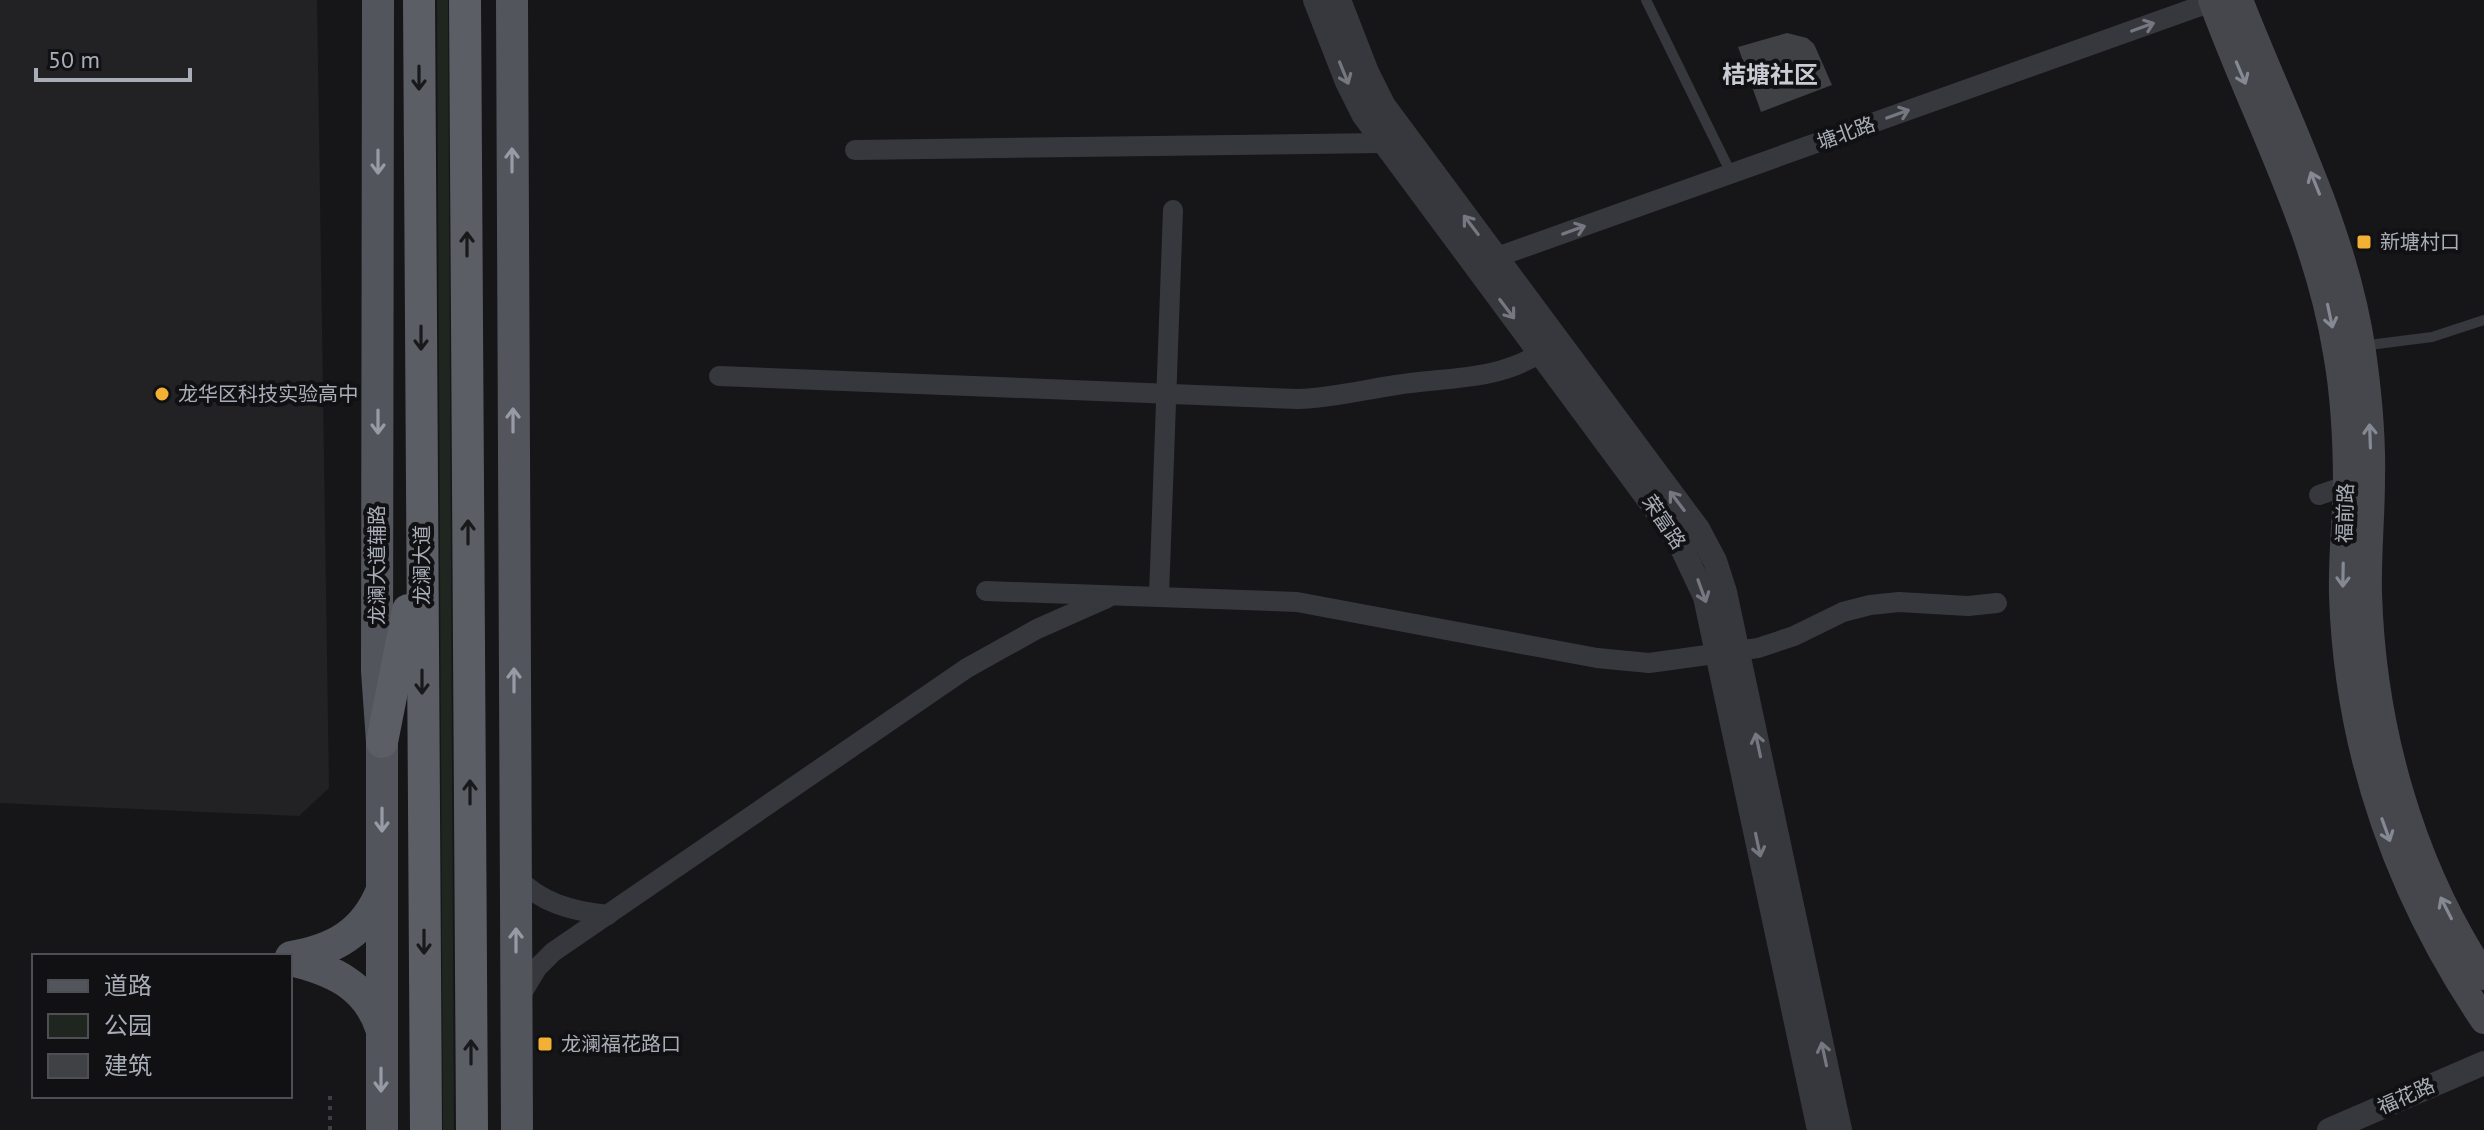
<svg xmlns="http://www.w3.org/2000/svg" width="2484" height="1130" font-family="'PT Sans','Noto Sans SC',sans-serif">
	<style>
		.built { fill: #222225 }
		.green { fill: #1e261f }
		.building { fill: #404145 }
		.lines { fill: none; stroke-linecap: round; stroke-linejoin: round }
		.path { stroke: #3d3f44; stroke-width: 4; stroke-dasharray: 4 6; stroke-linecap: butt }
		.service { stroke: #37383d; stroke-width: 10 }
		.minor { stroke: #37383d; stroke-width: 20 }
		.tertiary { stroke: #37383d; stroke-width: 24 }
		.secondary { stroke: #45474d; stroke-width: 28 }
		.primary { stroke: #53555c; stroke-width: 32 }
		.trunk { stroke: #5b5e65; stroke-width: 32 }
		.oneway { stroke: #757881 }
		.oneway2 { stroke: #858993 }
		.oneway3 { stroke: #18191b }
		.oneway4 { stroke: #979ba6 }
		.poi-dot { fill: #f2b134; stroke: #111113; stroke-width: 3 }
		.labels { text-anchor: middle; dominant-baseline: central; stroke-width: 8; stroke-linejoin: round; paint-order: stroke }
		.street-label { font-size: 20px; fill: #a8adb8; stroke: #111113 }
		.poi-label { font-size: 20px; fill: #a8adb8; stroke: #111113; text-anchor: start }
		.quarter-label { font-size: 24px; font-weight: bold; fill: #c9ccd4; stroke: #111113 }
	</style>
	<rect width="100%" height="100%" fill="#161618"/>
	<path class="built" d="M0,0H317L329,788L299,816L0,803Z"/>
	<path class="green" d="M437,0H448L454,1130H443Z"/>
	<path class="building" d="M1787,33L1807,38L1814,44L1832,85L1761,112L1738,47Z"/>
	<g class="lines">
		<path class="path" d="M330,1130V1090"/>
		<g class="service">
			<path d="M1646,0L1731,173"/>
			<path d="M2361,346L2432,337L2484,320"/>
		</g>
		<g class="minor">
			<path d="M855,150L1382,143"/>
			<path d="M1486,261L2217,0"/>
			<path d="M719,376L1298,399C1331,398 1363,390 1396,385C1444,377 1498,381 1540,353"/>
			<path d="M2319,495L2357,482"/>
			<path d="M986,591L1297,602L1597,658L1649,663L1758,648L1794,636L1843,612L1870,605L1899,602L1968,606L1997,603"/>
			<path d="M1159,596L1173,210"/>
			<path d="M515,876C541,903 571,911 608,915"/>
			<path d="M519,998L537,968L553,952L967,668L1037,629L1107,598"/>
		</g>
		<g class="tertiary">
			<path d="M1315,0L1347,82L1363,114L1657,511L1680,544L1705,597L1819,1130"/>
			<path d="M1339,0L1367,72L1384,106L1698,529L1715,561L1725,592L1840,1130"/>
			<path d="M2329,1130L2484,1063"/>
		</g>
		<g class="secondary">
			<path d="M2212,0C2255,118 2317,228 2337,353C2345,397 2347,442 2347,486C2346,522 2342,558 2343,595C2348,749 2398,892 2484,1020"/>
			<path d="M2239,0C2284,116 2344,228 2362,352C2368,394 2372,436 2371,479C2371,517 2367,555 2368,593C2372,727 2410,864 2484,976"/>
		</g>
		<g class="primary">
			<path d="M378,0L377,671L382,742V1130"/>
			<path d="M512,0L517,1130"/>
			<path d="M291,957C334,950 365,933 382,890"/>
			<path d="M290,960C331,969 367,985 381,1028"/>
		</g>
		<g class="trunk">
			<path d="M419,0L426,1130"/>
			<path d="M465,0L472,1130"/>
			<path d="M382,742L408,610"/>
		</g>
	</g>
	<defs><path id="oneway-shaft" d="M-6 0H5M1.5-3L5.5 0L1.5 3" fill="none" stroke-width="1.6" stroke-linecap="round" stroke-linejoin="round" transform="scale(2)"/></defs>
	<g class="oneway">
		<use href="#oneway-shaft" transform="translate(2143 27) rotate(-20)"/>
		<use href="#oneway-shaft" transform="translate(1344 73) rotate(68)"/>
		<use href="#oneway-shaft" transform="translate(1898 114) rotate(-20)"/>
		<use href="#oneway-shaft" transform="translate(1471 225) rotate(-127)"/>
		<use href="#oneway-shaft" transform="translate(1574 230) rotate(-20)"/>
		<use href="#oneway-shaft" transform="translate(1507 309) rotate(53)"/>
		<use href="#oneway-shaft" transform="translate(1677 501) rotate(-127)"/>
		<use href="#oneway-shaft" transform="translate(1702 591) rotate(70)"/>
		<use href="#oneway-shaft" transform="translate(1758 745) rotate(-102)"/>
		<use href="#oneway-shaft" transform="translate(1758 845) rotate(78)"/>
		<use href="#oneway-shaft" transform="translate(1824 1054) rotate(-102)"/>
	</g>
	<g class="oneway2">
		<use href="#oneway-shaft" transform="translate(2241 73) rotate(67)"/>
		<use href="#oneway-shaft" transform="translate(2315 183) rotate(-112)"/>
		<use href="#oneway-shaft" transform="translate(2330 316) rotate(78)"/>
		<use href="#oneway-shaft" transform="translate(2370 436) rotate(-92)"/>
		<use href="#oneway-shaft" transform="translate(2343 575) rotate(91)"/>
		<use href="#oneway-shaft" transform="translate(2386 830) rotate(70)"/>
		<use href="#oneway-shaft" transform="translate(2446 908) rotate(-117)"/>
	</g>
	<g class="oneway3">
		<use href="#oneway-shaft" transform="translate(419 78) rotate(90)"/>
		<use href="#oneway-shaft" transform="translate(467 244) rotate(-90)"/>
		<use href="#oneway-shaft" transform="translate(421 338) rotate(90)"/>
		<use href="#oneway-shaft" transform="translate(468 532) rotate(-90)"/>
		<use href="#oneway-shaft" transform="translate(422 682) rotate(90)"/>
		<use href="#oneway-shaft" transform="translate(470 792) rotate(-90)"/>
		<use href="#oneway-shaft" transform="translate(424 942) rotate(90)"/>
		<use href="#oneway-shaft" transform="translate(471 1052) rotate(-90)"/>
	</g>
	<g class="oneway4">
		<use href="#oneway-shaft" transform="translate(512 160) rotate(-90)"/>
		<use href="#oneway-shaft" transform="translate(378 162) rotate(90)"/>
		<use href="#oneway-shaft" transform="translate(513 420) rotate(-90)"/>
		<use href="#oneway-shaft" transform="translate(378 422) rotate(90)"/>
		<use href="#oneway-shaft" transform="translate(514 680) rotate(-90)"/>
		<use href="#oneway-shaft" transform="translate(382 820) rotate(90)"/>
		<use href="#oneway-shaft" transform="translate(516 940) rotate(-90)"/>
		<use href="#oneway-shaft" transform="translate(381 1080) rotate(90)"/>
	</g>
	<g class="poi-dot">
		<rect x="2356" y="234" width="16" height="16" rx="4"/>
		<circle cx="162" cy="394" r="8"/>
		<rect x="537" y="1036" width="16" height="16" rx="4"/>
	</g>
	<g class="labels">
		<g class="street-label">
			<text transform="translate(1846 133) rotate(-20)">塘北路</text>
			<text transform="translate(2345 513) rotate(-88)">福前路</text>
			<text transform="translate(1664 522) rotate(56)">荣富路</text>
			<text transform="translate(377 565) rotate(-90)">龙澜大道辅路</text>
			<text transform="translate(422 565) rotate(-90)">龙澜大道</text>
			<text transform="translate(2406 1096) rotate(-24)">福花路</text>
		</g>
		<g class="poi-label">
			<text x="2380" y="242">新塘村口</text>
			<text x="178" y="394">龙华区科技实验高中</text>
			<text x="561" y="1044">龙澜福花路口</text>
		</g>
		<g class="quarter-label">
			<text x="1770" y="74">桔塘社区</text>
		</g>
	</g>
	<rect x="32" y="954" width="260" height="144" fill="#111113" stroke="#4d4f55" stroke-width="2"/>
	<rect x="48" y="980" width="40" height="12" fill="#53555c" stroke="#4d4f55" stroke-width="2"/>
	<text x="104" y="994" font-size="24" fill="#a8adb8">道路</text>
	<rect x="48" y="1014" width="40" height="24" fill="#1e261f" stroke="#4d4f55" stroke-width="2"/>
	<text x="104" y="1034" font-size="24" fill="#a8adb8">公园</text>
	<rect x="48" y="1054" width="40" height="24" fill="#404145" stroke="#4d4f55" stroke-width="2"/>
	<text x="104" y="1074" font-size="24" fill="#a8adb8">建筑</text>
	<path d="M36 68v12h154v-12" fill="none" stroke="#a8adb8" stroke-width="4"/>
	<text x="48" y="68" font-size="24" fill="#a8adb8" stroke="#111113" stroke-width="6" paint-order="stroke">50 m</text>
</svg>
